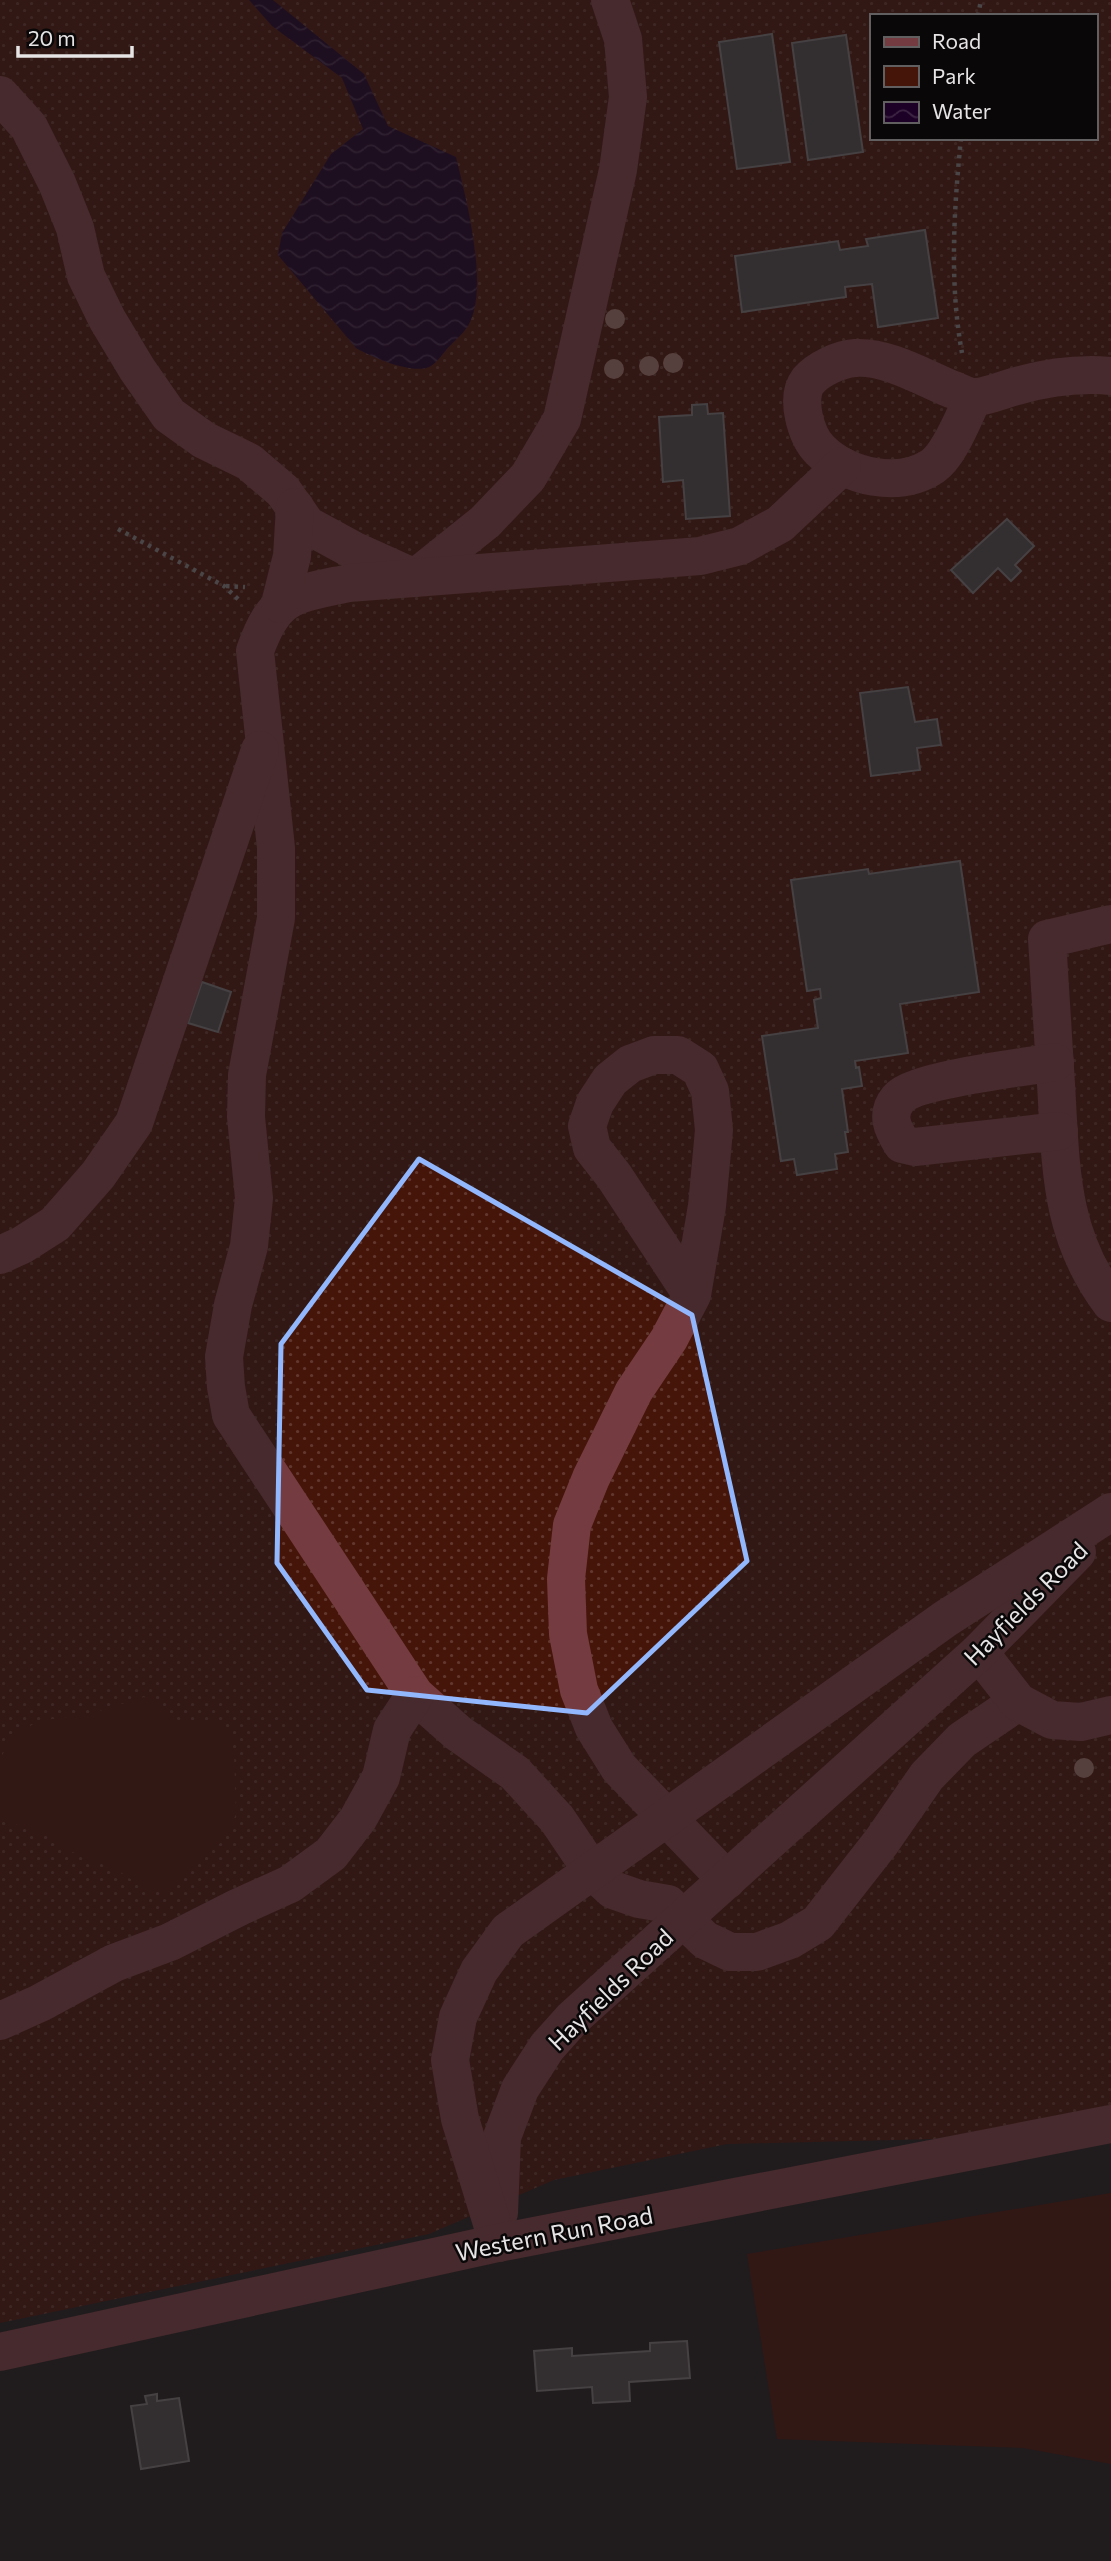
<svg xmlns="http://www.w3.org/2000/svg" width="1111" height="2561" font-family="Commissioner,sans-serif">
	<style>
		.grass { fill: url(#grass-dots); fill-rule: evenodd }
		.park { fill: #46150a }
		.water { fill: url(#water-waves) }
		.building { fill: #4a4548; stroke: #726d70; stroke-width: 2 }
		.lines { fill: none; stroke-linecap: round; stroke-linejoin: round }
		.path { stroke: #7c787a; stroke-width: 4.5; stroke-dasharray: 3.5 5; stroke-linecap: butt }
		.minor { stroke: #743c40; stroke-width: 38 }
		.tree { fill: #976e65 }
		.marked { fill: none; stroke: #92b7fd; stroke-width: 5; stroke-linejoin: round }
		.labels { text-anchor: middle; dominant-baseline: central; stroke-width: 5; stroke-linejoin: round; paint-order: stroke }
		.street-label { font-size: 24px; fill: #e7e4e5; stroke: #090708 }
	</style>
	<defs>
		<pattern id="grass-dots" width="8" height="8" patternUnits="userSpaceOnUse" patternTransform="scale(1.75)"><rect width="8" height="8" fill="#46150a"/><path d="M2 2h.1M6 6h.1" fill="none" stroke="#61372e" stroke-width="1.8" stroke-linecap="round"/></pattern>
		<pattern id="water-waves" width="16" height="10" patternUnits="userSpaceOnUse" patternTransform="scale(1.75)"><rect width="16" height="10" fill="#1c0025"/><path d="M0 5q4-4 8 0t8 0" fill="none" stroke="#3d2544"/></pattern>
	</defs>
	<rect width="100%" height="100%" fill="#211c1e"/>
	<path class="grass" d="M0,0H1111V2110L934,2139L727,2144L554,2180L429,2234L0,2323ZM871,16H1095V138H871Z"/>
	<g class="park">
		<path d="M144,1697L178,1720H207L227,1730L234,1752L236,1813L230,1831L215,1849L200,1855L170,1890H146L119,1871L70,1851L48,1836L21,1827L0,1815V1760L10,1739L38,1721L90,1714Z"/>
		<path d="M1111,2193V2464L1023,2448L777,2439L747,2254Z"/>
	</g>
	<path class="water" d="M249,0H273L364,74L388,126L456,157C466,198 490,289 468,326C462,335 453,342 446,350C442,355 437,362 431,366C415,376 371,357 356,348L278,255L282,233L331,154L363,129L342,78L272,26Z"/>
	<g class="building">
		<path d="M772,34L790,162L737,169L719,42Z"/>
		<path d="M846,35L863,152L808,160L792,43Z"/>
		<path d="M925,230L938,318L878,327L872,284L845,287L846,297L742,312L735,256L838,241L840,250L868,246L866,239Z"/>
		<path d="M707,404L708,414L723,413L730,516L686,519L683,480L663,482L659,417L692,415V405Z"/>
		<path d="M1007,519L1034,546L1015,565L1021,571L1011,581L998,568L973,593L951,570Z"/>
		<path d="M908,687L915,722L937,719L941,745L917,748L920,770L871,776L860,693Z"/>
		<path d="M960,861L979,992L900,1004L908,1053L855,1061L856,1068L859,1067L862,1086L842,1089L848,1132H845L848,1152L835,1154L837,1169L797,1175L794,1159L781,1161L762,1036L818,1028L814,1000L821,998L820,989L807,991L791,880L868,869L869,874Z"/>
		<path d="M202,982L231,992L218,1032L188,1023Z"/>
		<path d="M687,2341L690,2378L629,2382L630,2401L593,2403L592,2387L537,2391L534,2351L572,2348V2356L650,2351V2343Z"/>
		<path d="M157,2394V2401L179,2398L189,2461L141,2469L131,2406L147,2404L145,2396Z"/>
	</g>
	<g class="lines">
		<g class="path">
			<path d="M978,16L981,0"/>
			<path d="M961,138C954,209 949,282 962,353"/>
			<path d="M118,529L224,586L239,600"/>
			<path d="M226,586L245,587"/>
		</g>
		<g class="minor">
			<path d="M0,95L29,127L57,183L75,228L86,276L107,319L137,369L169,415L204,440L249,462L283,491L307,525L353,550L415,578L485,522L528,477L562,419L618,170L628,97L623,39L610,0"/>
			<path d="M973,398C964,416 950,454 933,466C899,489 847,477 820,450C806,436 795,398 808,381C818,369 840,359 855,358C887,356 922,377 951,389C958,391 968,398 976,397C989,396 1004,389 1017,386C1049,377 1078,373 1111,376"/>
			<path d="M842,466L780,524L740,546L700,556L349,583C293,595 275,594 255,651L276,848V918L247,1075L246,1117L254,1198L249,1246L233,1305L224,1357L226,1387L231,1415L415,1695L458,1733L515,1773L557,1819L592,1871L613,1890L639,1899L668,1904L705,1940L730,1952H757L790,1940L818,1923L882,1841L927,1776L962,1740L1018,1702"/>
			<path d="M280,604L292,556L295,507"/>
			<path d="M1111,924L1047,939C1050,987 1053,1035 1056,1084C1061,1166 1059,1234 1111,1303"/>
			<path d="M1055,1062C1026,1067 913,1080 898,1099C885,1115 893,1129 902,1144L915,1147L1059,1131"/>
			<path d="M0,1255L22,1245L55,1224L98,1175L134,1123L260,750"/>
			<path d="M692,1295L614,1176L592,1148L587,1126L595,1103L610,1080L630,1064L654,1055H678L700,1069L710,1091L714,1130L707,1206L692,1295L669,1339L634,1391L591,1478L572,1525L566,1579L568,1634L579,1690L594,1728L619,1768L727,1880"/>
			<path d="M979,1652L1018,1702L1052,1720L1081,1722L1111,1715"/>
			<path d="M0,2021L40,2003L114,1963L170,1942L239,1907L290,1884L331,1854L358,1819L381,1777L392,1730L415,1695"/>
			<path d="M499,2213L502,2137L520,2089L547,2047L573,2018L979,1652L1077,1552"/>
			<path d="M498,2243L460,2119L450,2060L458,2017L479,1971L508,1931L945,1619L1111,1512"/>
			<path d="M0,2352L498,2243L1111,2124"/>
		</g>
	</g>
	<g class="tree">
		<circle cx="615" cy="319" r="10"/>
		<circle cx="673" cy="363" r="10"/>
		<circle cx="649" cy="366" r="10"/>
		<circle cx="614" cy="369" r="10"/>
		<circle cx="1084" cy="1768" r="10"/>
	</g>
	<path d="M0 0H1111V2561H0ZM419,1159L692,1315L747,1561L587,1713L367,1690L277,1563L281,1344Z" fill="#211c1e" fill-opacity=".55" fill-rule="evenodd"/>
	<path class="marked" d="M419,1159L692,1315L747,1561L587,1713L367,1690L277,1563L281,1344Z"/>
	<g class="labels">
		<g class="street-label">
			<text transform="translate(1025 1603) rotate(-45)">Hayfields Road</text>
			<text transform="translate(610 1989) rotate(-44)">Hayfields Road</text>
			<text transform="translate(554 2233) rotate(-11)">Western Run Road</text>
		</g>
	</g>
	<rect x="870" y="14" width="228" height="126" fill="#090708" stroke="#625f60" stroke-width="2"/>
	<rect x="884" y="37" width="35" height="10" fill="#743c40" stroke="#625f60" stroke-width="2"/>
	<text x="932" y="49" font-size="21" fill="#e7e4e5">Road</text>
	<rect x="884" y="66" width="35" height="21" fill="#46150a" stroke="#625f60" stroke-width="2"/>
	<text x="932" y="84" font-size="21" fill="#e7e4e5">Park</text>
	<rect x="884" y="102" width="35" height="21" fill="url(#water-waves)" stroke="#625f60" stroke-width="2"/>
	<text x="932" y="119" font-size="21" fill="#e7e4e5">Water</text>
	<path d="M18 46v10h114v-10" fill="none" stroke="#e7e4e5" stroke-width="3.5"/>
	<text x="28" y="46" font-size="21" fill="#e7e4e5" stroke="#090708" stroke-width="5" paint-order="stroke">20 m</text>
</svg>
